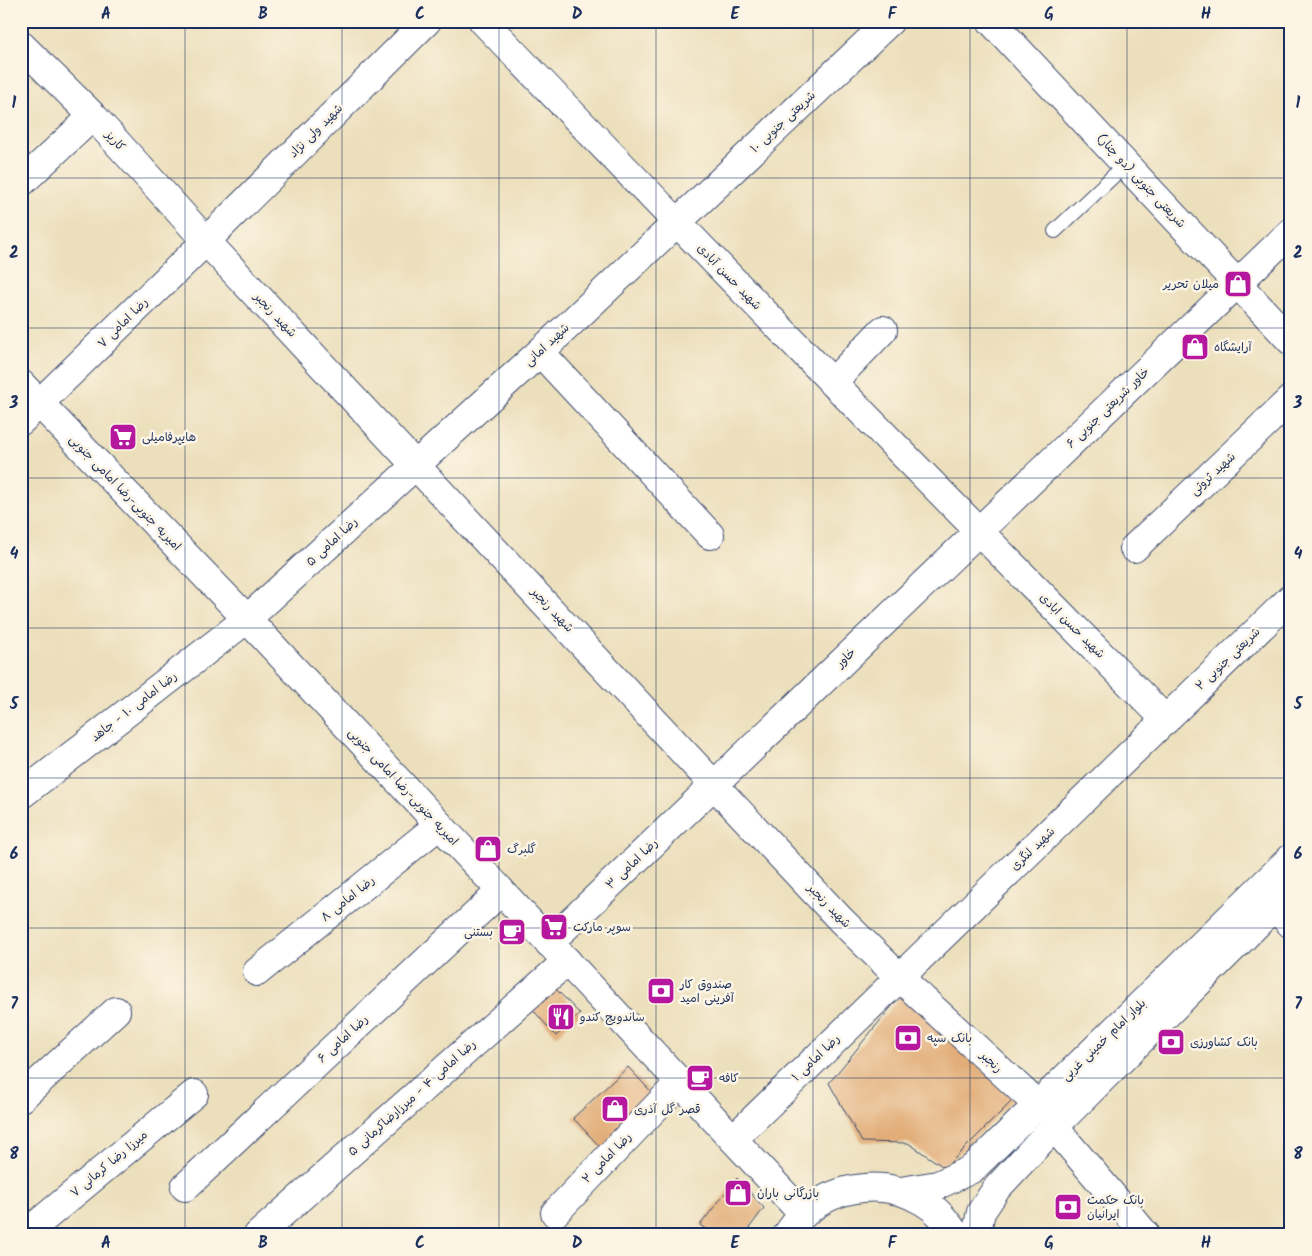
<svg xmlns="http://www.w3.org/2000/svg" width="1312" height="1256" font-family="Kalam,'Playpen Sans Arabic',sans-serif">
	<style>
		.building { fill: #e2ad78 }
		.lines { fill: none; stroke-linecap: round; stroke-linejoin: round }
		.service-casing { stroke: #3a496c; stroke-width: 16 }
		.minor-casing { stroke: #3a496c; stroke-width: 30 }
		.tertiary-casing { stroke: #3a496c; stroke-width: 30 }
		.secondary-casing { stroke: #3a496c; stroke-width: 30 }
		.primary-casing { stroke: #3a496c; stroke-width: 30 }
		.service { stroke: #fff; stroke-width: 14 }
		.minor { stroke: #fff; stroke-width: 28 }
		.tertiary { stroke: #fff; stroke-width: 28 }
		.secondary { stroke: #fff; stroke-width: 28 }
		.primary { stroke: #fff; stroke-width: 28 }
		.grid { fill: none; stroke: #1b2f5e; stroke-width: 1; stroke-opacity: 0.55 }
		.labels { text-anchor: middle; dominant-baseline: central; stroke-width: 5; stroke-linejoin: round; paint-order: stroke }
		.street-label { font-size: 12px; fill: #1b2f5e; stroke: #fcf5e5 }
		.poi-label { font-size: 12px; fill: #1b2f5e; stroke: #fcf5e5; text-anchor: start }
		.neatline { fill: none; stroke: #1b2f5e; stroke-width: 2 }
		.grid-label { font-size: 16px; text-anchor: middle; font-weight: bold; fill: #1b2f5e }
	</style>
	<rect width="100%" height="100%" fill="#fcf5e5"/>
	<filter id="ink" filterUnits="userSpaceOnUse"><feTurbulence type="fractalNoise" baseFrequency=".02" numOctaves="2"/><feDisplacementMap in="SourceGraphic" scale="10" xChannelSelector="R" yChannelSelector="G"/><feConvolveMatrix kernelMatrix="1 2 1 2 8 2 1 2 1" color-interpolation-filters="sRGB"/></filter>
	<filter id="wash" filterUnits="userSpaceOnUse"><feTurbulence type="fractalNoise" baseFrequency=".0096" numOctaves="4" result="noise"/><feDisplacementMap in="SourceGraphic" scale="20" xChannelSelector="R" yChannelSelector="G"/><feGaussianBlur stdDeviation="1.12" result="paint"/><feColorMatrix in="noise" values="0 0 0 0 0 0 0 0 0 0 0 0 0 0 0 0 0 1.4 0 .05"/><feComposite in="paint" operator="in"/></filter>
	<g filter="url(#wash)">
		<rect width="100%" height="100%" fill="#ecdfbc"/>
		<g id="blocks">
			<g class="building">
				<path d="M556,989L580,1014L556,1036L533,1010Z"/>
				<path d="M902,994L1014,1099L945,1168L908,1143L862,1142L829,1083Z"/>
				<path d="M628,1067L658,1099L603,1150L573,1118Z"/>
				<path d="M737,1178L764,1208L744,1235H714L700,1225Z"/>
			</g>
		</g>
	</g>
	<g filter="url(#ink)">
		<use href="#blocks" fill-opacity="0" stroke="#3a496c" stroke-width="1"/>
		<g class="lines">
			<defs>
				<path id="service" d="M1055,231L1125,165"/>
				<g id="minor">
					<path d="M483,21C708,256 936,489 1166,720"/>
					<path d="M21,183L93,116"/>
					<path d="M540,352L710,535"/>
					<path d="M832,383L883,330"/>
					<path d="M21,421L206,241L427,21"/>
					<path d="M1134,548L1291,399"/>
					<path d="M21,795L247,619L540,352L890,21"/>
					<path d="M1273,906L1291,924"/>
					<path d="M549,943L1291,232"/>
					<path d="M257,972L439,825"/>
					<path d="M900,978L1038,1105"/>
					<path d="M21,1098L116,1011"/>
					<path d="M1054,1127L1146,1235"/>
					<path d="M733,1139L1291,598"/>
					<path d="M185,1187L501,891"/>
					<path d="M555,1213L680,1082"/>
					<path d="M24,1235L194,1094"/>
					<path d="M258,1235L567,961"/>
				</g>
				<path id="tertiary" d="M21,45L93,116L206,241L714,785L841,920L900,978"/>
				<g id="secondary">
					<path d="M991,21L1291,341"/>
					<path d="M21,384L247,619L803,1214"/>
				</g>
				<g id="primary">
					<path d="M901,1191L938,1185L972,1169L1291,858"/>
					<path d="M787,1235C792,1228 797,1220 804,1214C837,1184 886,1179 924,1202C938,1210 947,1222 956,1235"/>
					<path d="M976,1235L981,1212L997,1188L1054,1127L1291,890"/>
				</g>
			</defs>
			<use href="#service" class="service-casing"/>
			<use href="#minor" class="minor-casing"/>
			<use href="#tertiary" class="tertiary-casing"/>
			<use href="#secondary" class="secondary-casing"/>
			<use href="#primary" class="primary-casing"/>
			<use href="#service" class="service"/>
			<use href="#minor" class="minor"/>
			<use href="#tertiary" class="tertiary"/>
			<use href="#secondary" class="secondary"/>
			<use href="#primary" class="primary"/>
		</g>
	</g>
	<path class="grid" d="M185,21V1235M342,21V1235M499,21V1235M656,21V1235M813,21V1235M970,21V1235M1127,21V1235M21,178H1291M21,328H1291M21,478H1291M21,628H1291M21,778H1291M21,928H1291M21,1078H1291"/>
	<defs>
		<symbol id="shop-square" viewBox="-11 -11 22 22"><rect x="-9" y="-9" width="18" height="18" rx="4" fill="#b5179e" stroke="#fcf5e5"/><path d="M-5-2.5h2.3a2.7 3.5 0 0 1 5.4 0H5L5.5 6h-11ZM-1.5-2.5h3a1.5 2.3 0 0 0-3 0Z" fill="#fff"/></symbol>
		<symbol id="supermarket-square" viewBox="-11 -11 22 22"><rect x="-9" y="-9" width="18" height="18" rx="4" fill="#b5179e" stroke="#fcf5e5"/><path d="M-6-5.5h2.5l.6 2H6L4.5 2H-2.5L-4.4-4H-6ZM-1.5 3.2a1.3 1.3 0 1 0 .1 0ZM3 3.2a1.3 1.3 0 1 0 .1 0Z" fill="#fff"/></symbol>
		<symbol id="cafe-square" viewBox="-11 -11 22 22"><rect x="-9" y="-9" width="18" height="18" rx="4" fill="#b5179e" stroke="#fcf5e5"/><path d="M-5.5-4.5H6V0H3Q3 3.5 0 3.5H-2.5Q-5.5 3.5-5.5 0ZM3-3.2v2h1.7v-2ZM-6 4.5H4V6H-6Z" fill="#fff"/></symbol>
		<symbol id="bank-square" viewBox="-11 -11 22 22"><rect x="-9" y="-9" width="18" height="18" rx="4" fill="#b5179e" stroke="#fcf5e5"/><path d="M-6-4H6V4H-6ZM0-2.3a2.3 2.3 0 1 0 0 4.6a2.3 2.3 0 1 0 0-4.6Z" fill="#fff"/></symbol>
		<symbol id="restaurant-square" viewBox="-11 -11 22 22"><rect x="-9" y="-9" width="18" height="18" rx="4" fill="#b5179e" stroke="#fcf5e5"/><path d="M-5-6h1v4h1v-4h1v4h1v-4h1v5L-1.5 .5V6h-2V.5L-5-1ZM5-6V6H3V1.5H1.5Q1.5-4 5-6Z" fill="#fff"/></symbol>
	</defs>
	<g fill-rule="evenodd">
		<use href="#shop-square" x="1222" y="268" width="32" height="32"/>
		<use href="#shop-square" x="1179" y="331" width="32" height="32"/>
		<use href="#supermarket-square" x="107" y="421" width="32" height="32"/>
		<use href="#shop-square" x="472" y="833" width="32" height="32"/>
		<use href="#supermarket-square" x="538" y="911" width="32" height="32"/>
		<use href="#cafe-square" x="496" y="916" width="32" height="32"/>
		<use href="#bank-square" x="645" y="975" width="32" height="32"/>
		<use href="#restaurant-square" x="545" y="1001" width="32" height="32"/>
		<use href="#bank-square" x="892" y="1022" width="32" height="32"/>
		<use href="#bank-square" x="1155" y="1026" width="32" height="32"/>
		<use href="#cafe-square" x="684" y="1062" width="32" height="32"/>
		<use href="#shop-square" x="599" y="1093" width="32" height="32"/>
		<use href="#shop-square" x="722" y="1177" width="32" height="32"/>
		<use href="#bank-square" x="1052" y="1191" width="32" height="32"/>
	</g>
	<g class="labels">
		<g class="street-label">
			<text transform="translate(783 122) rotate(-43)">شریعتی جنوبی ۱۰</text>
			<text transform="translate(316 131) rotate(-45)">شهید ولی نژاد</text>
			<text transform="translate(115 141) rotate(48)">کاریز</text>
			<text transform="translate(1141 181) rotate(47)">شریعتی جنوبی (دو چنار)</text>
			<text transform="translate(729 277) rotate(46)">شهید حسن آبادی</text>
			<text transform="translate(275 315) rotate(47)">شهید رنجبر</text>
			<text transform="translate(123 323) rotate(-45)">رضا امامی ۷</text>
			<text transform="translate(547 345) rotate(-43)">شهید امانی</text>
			<text transform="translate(1108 408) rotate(-44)">خاور شریعتی جنوبی ۶</text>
			<text transform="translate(1213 474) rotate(-43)">شهید ثروتی</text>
			<text transform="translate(125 493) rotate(46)">امیریه جنوبی-رضا امامی جنوبی</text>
			<text transform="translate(332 542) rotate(-43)">رضا امامی ۵</text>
			<text transform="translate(552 610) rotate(47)">شهید رنجبر</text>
			<text transform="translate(1072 626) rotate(45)">شهید حسن ابادی</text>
			<text transform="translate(846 658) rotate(-44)">خاور</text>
			<text transform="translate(1228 659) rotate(-44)">شریعتی جنوبی ۲</text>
			<text transform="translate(134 707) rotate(-38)">رضا امامی ۱۰ - جاهد</text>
			<text transform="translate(403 787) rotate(47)">امیریه جنوبی-رضا امامی جنوبی</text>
			<text transform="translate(1033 849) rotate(-44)">شهید لنگری</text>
			<text transform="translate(632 864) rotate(-44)">رضا امامی ۳</text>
			<text transform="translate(348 899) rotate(-39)">رضا امامی ۸</text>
			<text transform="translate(829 906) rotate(46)">شهید رنجبر</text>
			<text transform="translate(343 1039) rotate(-43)">رضا امامی ۶</text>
			<text transform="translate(1104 1040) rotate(-44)">بلوار امام خمینی غربی</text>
			<text transform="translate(816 1058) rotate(-44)">رضا امامی ۱</text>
			<text transform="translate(991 1062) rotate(43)">رنجبر</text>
			<text transform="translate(412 1098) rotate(-42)">رضا امامی ۴ - میرزارضاکرمانی ۵</text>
			<text transform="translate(607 1158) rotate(-46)">رضا امامی ۲</text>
			<text transform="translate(109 1164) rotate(-40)">میرزا رضا کرمانی ۷</text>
		</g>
		<g class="poi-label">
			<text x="1219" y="284" text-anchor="end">میلان تحریر</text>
			<text x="1214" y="347">آرایشگاه</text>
			<text x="142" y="437">هایپرفامیلی</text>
			<text x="507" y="849">گلبرگ</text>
			<text x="573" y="927">سوپر مارکت</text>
			<text x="493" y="932" text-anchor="end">بستنی</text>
			<text x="680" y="984">صندوق کار<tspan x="680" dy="14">آفرینی امید</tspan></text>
			<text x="580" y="1017">ساندویچ کندو</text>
			<text x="927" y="1038">بانک سپه</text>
			<text x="1190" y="1042">بانک کشاورزی</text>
			<text x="719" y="1078">کافه</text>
			<text x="634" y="1109">قصر گل آذری</text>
			<text x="757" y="1193">بازرگانی باران</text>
			<text x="1087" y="1200">بانک حکمت<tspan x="1087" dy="14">ایرانیان</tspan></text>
		</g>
	</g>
	<rect width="1312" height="1256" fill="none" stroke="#fcf5e5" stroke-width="55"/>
	<rect x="28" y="28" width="1256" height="1200" class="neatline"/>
	<g class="grid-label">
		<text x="106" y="19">A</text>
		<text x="263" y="19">B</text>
		<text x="420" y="19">C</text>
		<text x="577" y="19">D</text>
		<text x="735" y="19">E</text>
		<text x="892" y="19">F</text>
		<text x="1049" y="19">G</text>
		<text x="1206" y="19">H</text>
		<text x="14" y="108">1</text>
		<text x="1298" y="108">1</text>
		<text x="14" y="258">2</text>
		<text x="1298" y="258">2</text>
		<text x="14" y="408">3</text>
		<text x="1298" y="408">3</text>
		<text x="14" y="559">4</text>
		<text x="1298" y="559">4</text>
		<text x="14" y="709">5</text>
		<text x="1298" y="709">5</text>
		<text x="14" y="859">6</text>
		<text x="1298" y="859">6</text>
		<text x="14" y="1009">7</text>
		<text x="1298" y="1009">7</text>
		<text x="14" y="1159">8</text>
		<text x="1298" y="1159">8</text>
		<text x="106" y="1248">A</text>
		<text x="263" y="1248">B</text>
		<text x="420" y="1248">C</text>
		<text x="577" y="1248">D</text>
		<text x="735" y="1248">E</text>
		<text x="892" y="1248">F</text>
		<text x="1049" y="1248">G</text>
		<text x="1206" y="1248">H</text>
	</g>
</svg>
